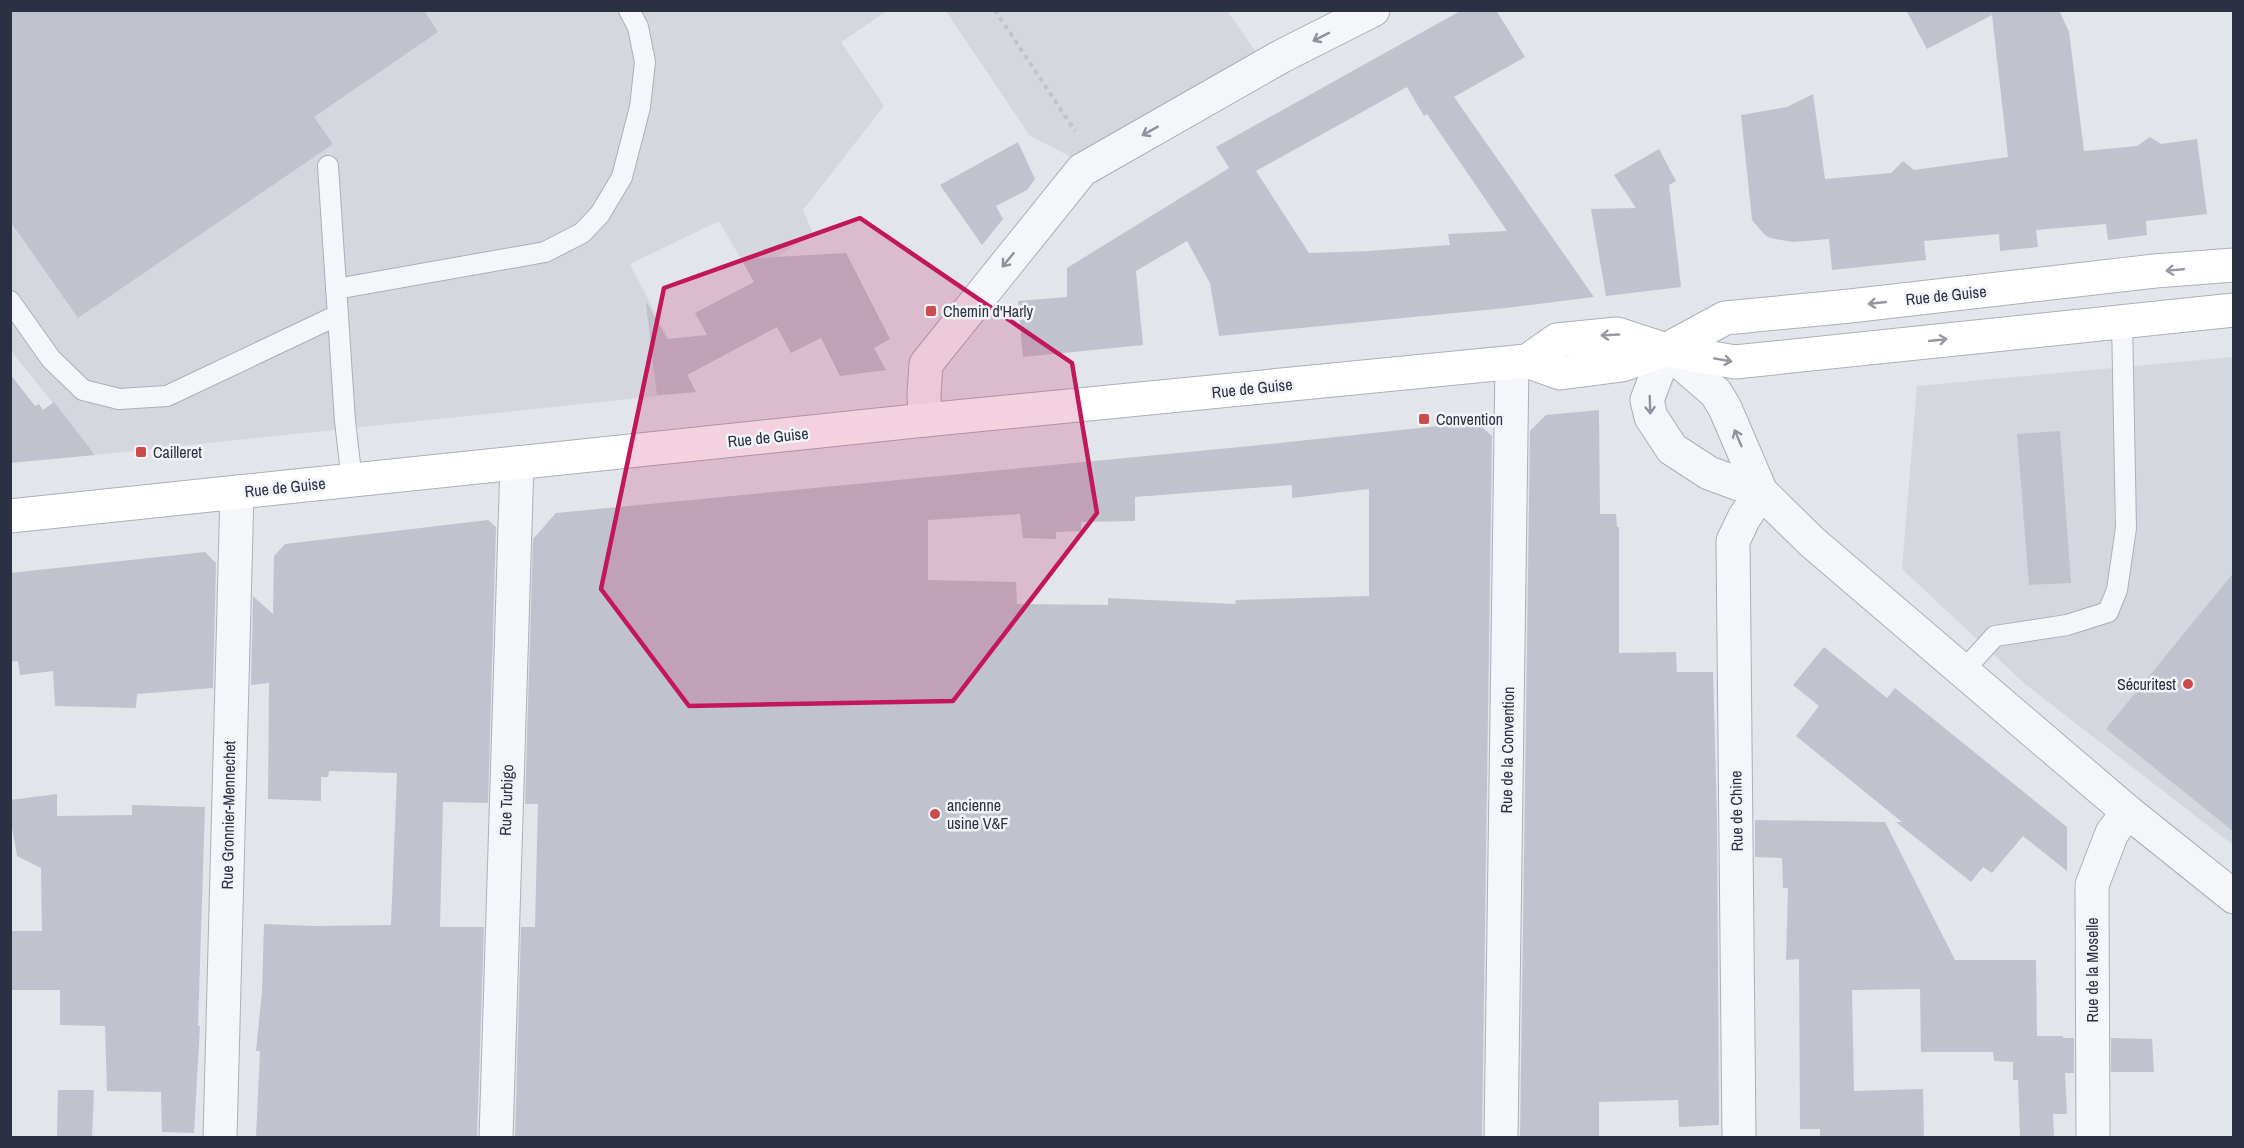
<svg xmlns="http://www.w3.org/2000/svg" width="2244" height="1148" font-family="'Archivo Narrow',sans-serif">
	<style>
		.built { fill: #d5d7df }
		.building { fill: #c0c3cd; fill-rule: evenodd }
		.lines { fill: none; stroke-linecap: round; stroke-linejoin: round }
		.service-casing { stroke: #abafb8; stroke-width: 22 }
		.minor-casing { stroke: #abafb8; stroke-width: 35 }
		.secondary-casing { stroke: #abafb8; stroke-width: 35 }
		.path { stroke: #c0c3c9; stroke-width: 4; stroke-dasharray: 4.5 4.5; stroke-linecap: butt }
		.service { stroke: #f5f6f9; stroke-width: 20 }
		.minor { stroke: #f5f6f9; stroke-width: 33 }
		.secondary { stroke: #fff; stroke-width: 33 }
		.oneway { stroke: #90939e }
		.oneway2 { stroke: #9598a0 }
		.marked { fill: #c2185b; fill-opacity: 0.2; stroke: #c2185b; stroke-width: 4.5; stroke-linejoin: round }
		.poi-dot { fill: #cc4b4d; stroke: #f2f4f8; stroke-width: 2 }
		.labels { text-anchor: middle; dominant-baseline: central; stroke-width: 5; stroke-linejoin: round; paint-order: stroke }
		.street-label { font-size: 16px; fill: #2b3042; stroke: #f2f4f8 }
		.poi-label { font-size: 16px; fill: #2b3042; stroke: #f2f4f8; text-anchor: start }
	</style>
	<rect width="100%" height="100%" fill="#e2e5ea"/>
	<g class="built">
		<path d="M10,11H887L841,42L884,106L803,210L813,233L778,257L741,259L719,221L630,264L696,392L95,455L11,351Z"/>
		<path d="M946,11H1227L1256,52L1077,160L1030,136Z"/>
		<path d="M2233,357V845L2025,684L1902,569L1917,386Z"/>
	</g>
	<g class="building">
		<path d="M10,10H424L438,32L314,117L333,144L78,318L10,221Z"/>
		<path d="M1462,10H1496L1525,57L1454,97L1594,297L1506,308L1219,336L1210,283L1187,241L1136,271L1143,345L1023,357L1018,301L1067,297V268L1229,168L1216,147ZM1407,87L1424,116L1427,114L1507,231L1448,234L1450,245L1369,251L1309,253L1256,171Z"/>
		<path d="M1906,10H2059L2069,32L2084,151L2137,146L2150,137L2161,144L2197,139L2207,214L2146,221L2147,235L2108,240L2106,224L2036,230L2038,247L2000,251L1999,234L1924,241L1926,260L1832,270L1829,239L1793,242L1770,238L1765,235L1752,220L1741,115L1787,107L1813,94L1825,179L1891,173L1903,161L1914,170L2008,157L1992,15L1927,49Z"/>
		<path d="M1018,142L1035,179L1027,190L996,206L1003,219L982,245L940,185Z"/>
		<path d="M1659,149L1676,181L1669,185L1681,287L1606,296L1591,209L1636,208L1614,175Z"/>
		<path d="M846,253L890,339L874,348L886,370L840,376L821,338L791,353L777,327L687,375L696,392L657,395L646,304L647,303L667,339L707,335L695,313L754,282L741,259Z"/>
		<path d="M10,374L35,406L39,404L43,410L54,402L95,455L10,463Z"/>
		<path d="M1599,410L1600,514H1616L1617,527H1619V653L1676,652L1677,672H1713L1717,819L1719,1125L1679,1127L1678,1100L1599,1102V1137H1520L1530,431L1546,415Z"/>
		<path d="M1476,422L1492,436L1482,1137H515L521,927H535L538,804H525L533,539L556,513L1250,446ZM1292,485V498L1369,489V596L1236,600L1235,604L1108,598V605L1017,604L1016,582L928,580V520L1020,514L1023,538L1056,539V532L1081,531V522L1135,521V497Z"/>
		<path d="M2060,431L2071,583L2029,585L2017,434Z"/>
		<path d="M488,520L496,527L488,803L443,802L440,927H484L477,1137H256L260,1051H256L262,991L264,924L314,926L391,925L397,773L329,771L328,777H321V801L268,799L269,683L251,685L253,596L273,614L274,556L285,544Z"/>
		<path d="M205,552L216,563L213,688L137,694L136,708L55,706L53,671L20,675L18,661L10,662V573Z"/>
		<path d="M2234,572V832L2106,729Z"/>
		<path d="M1824,647L1887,698L1895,688L2067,827V871L2023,836L1992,873L1983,867L1971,882L1896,822H1902L1796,736L1819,706L1793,685Z"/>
		<path d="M57,794V816L132,815V805L205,807L198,1026H200L194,1133L162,1132L161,1092L107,1091L105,1026L60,1025V990H10V931H42L41,868L17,856L10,816V800Z"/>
		<path d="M1755,820L1885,822L1955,960H2036L2037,1036H2063V1038H2074V1073H2065L2067,1114H2053L2054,1137H2020L2018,1080H2013V1062L1994,1061L1993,1052H1921L1920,989L1852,990L1854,1091L1923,1089L1924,1137H1820V1129H1800L1799,959L1786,960L1788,888H1783L1782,858L1755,857Z"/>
		<path d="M2111,1038L2152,1039L2154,1072H2111Z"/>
		<path d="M58,1090H94L92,1137H57Z"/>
	</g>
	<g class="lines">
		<defs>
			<g id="service">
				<path d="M328,166L345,421L352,481"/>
				<path d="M336,289L545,252L582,233L600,214L622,177L640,107L645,62L638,27L629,10"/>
				<path d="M10,301L51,359L83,390L119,399L167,396L338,315"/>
				<path d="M1964,670L1995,636L2067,625L2108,612L2117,590L2126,528L2122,320"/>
			</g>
			<g id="minor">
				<path d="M925,420L924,394L926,364L1082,170L1282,56L1373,10"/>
				<path d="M1761,492L1709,473L1672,449L1651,417L1647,400L1666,350L1716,393L1725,408L1761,492L1812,542L2128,812L2234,897"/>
				<path d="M220,1138L237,492"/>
				<path d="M496,1138L517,463"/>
				<path d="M1501,1138L1512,363"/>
				<path d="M1739,1138L1733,541L1744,518L1761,492"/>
				<path d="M2093,1138L2092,885L2112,833L2128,812"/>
			</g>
			<g id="secondary">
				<path d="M1527,361L1557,340L1617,334L1666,350L1735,362L2234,310"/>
				<path d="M10,516L925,420L1527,361L1560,373L1622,365L1666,350L1725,318L1850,306L2155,271L2234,265"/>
			</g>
		</defs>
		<use href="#service" class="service-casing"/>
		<use href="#minor" class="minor-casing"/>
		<use href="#secondary" class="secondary-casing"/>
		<path class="path" d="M995,10L1075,131"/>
		<use href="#service" class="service"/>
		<use href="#minor" class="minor"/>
		<use href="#secondary" class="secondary"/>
	</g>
	<defs><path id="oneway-shaft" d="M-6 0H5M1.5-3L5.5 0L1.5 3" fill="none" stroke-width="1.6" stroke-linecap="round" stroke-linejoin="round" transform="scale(1.5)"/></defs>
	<g class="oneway">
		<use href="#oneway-shaft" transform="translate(1321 37) rotate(153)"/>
		<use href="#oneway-shaft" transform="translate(1150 131) rotate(151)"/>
		<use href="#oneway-shaft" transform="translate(1008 260) rotate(129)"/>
		<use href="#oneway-shaft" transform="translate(1650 405) rotate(88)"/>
		<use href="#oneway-shaft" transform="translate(1738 438) rotate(-113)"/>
	</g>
	<g class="oneway2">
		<use href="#oneway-shaft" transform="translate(2175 270) rotate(175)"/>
		<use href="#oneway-shaft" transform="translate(1877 303) rotate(174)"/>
		<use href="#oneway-shaft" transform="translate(1610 335) rotate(177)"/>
		<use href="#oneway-shaft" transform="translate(1938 340) rotate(-6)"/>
		<use href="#oneway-shaft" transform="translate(1723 360) rotate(10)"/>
	</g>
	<path class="marked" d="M860,218L1072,363L1097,513L953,701L689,706L601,589L664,288Z"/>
	<g class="poi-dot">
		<rect x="925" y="305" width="12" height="12" rx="3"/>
		<rect x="1418" y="413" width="12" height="12" rx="3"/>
		<rect x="135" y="446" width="12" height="12" rx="3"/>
		<circle cx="2188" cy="684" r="6"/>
		<circle cx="935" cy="814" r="6"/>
	</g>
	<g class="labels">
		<g class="street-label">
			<text transform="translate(1946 295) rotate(-6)">Rue de Guise</text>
			<text transform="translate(1252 388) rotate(-6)">Rue de Guise</text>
			<text transform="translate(768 437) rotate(-6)">Rue de Guise</text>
			<text transform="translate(285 487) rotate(-6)">Rue de Guise</text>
			<text transform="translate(1507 750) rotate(-89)">Rue de la Convention</text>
			<text transform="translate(506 800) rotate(-88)">Rue Turbigo</text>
			<text transform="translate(1736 811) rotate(-91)">Rue de Chine</text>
			<text transform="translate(228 815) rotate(-89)">Rue Gronnier-Mennechet</text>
			<text transform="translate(2092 970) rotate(-90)">Rue de la Moselle</text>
		</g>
		<g class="poi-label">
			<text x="943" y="311">Chemin d'Harly</text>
			<text x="1436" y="419">Convention</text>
			<text x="153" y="452">Cailleret</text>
			<text x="2176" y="684" text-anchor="end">Sécuritest</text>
			<text x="947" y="805">ancienne<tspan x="947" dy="18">usine V&amp;F</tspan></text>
		</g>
	</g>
	<rect width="2244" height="1148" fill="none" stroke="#2b3042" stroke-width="24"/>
</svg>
